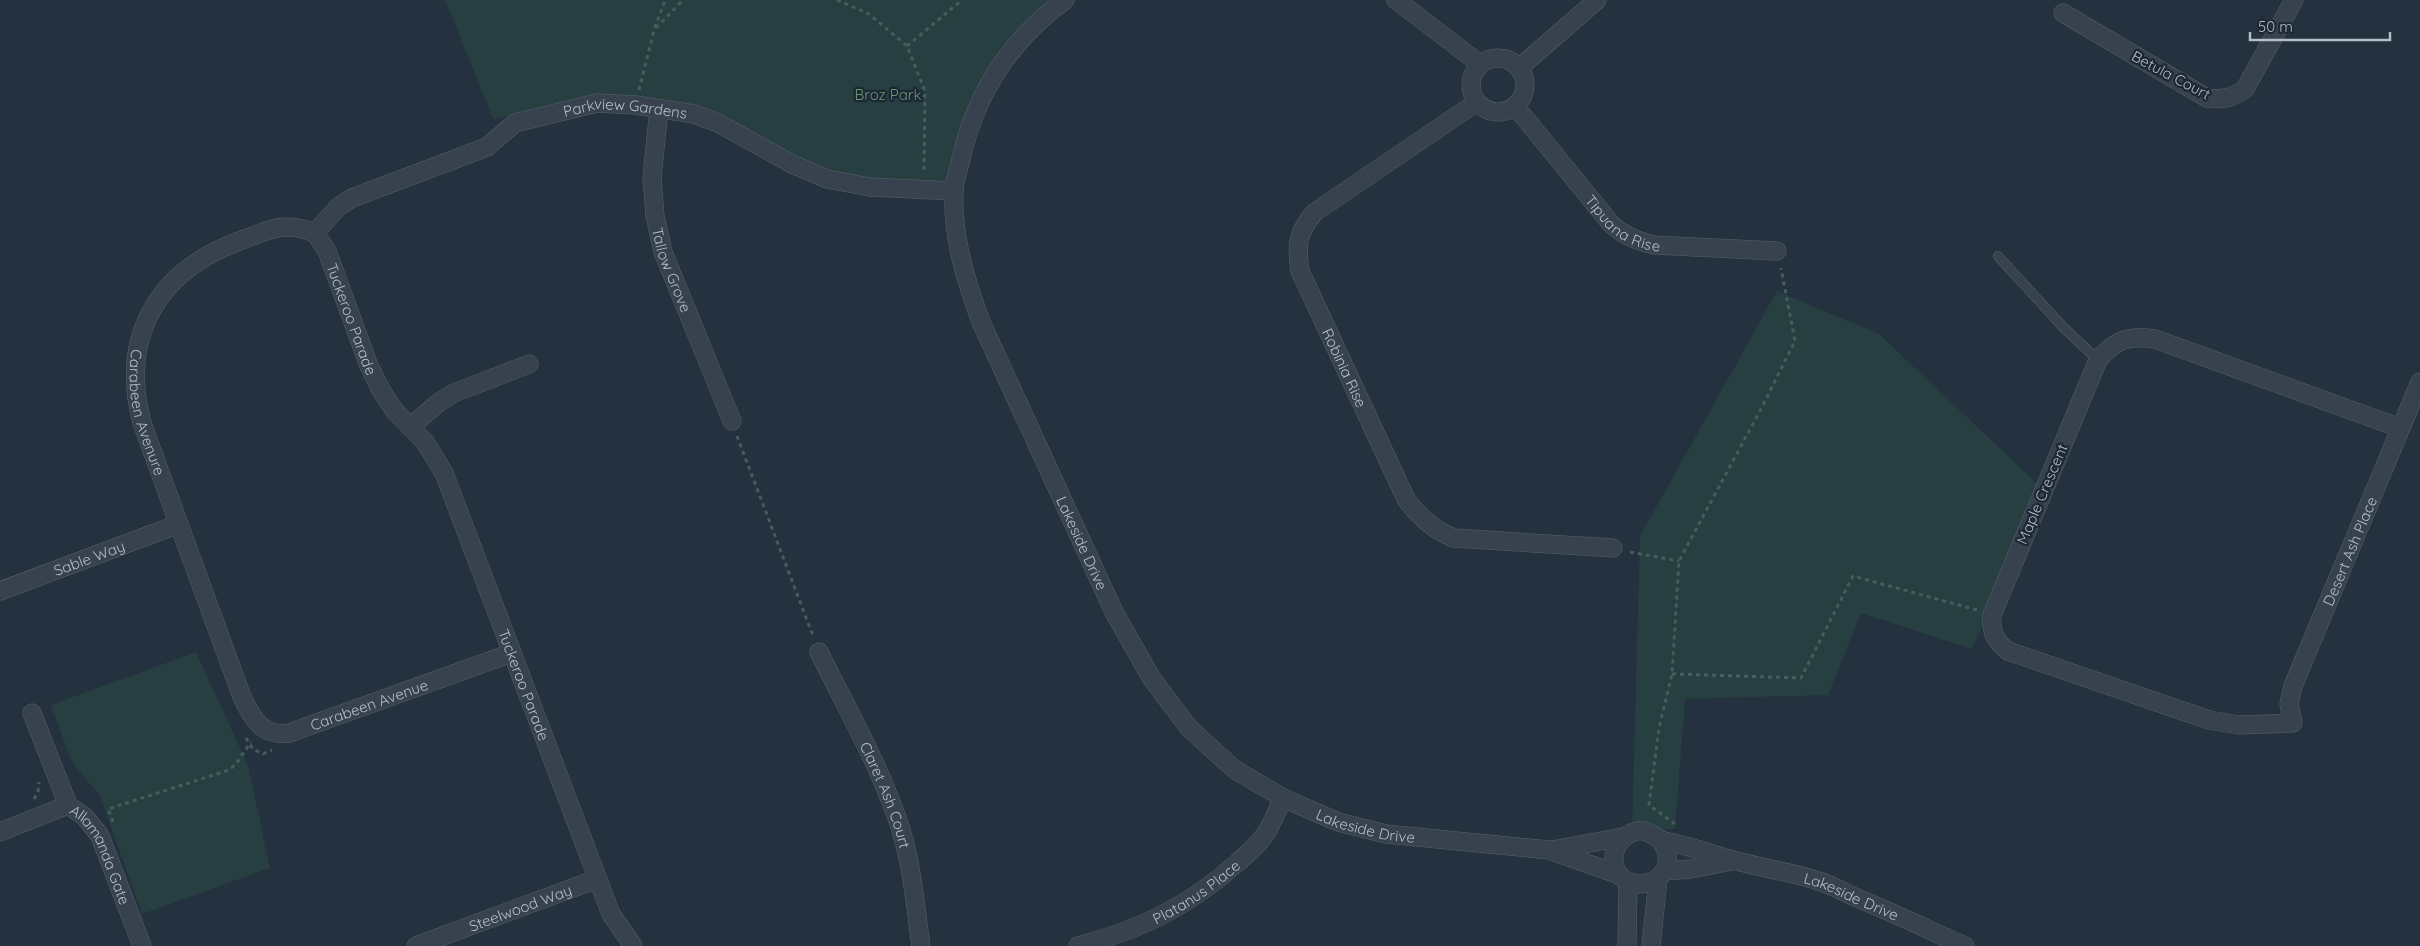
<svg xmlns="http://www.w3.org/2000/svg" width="2420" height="946" font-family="Quicksand,sans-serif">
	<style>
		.green { fill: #273f40 }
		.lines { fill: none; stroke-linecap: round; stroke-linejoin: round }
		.service-casing { stroke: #56606c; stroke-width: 10 }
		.minor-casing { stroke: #56606c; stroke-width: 19 }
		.path { stroke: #465c5e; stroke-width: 3; stroke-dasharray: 4 4; stroke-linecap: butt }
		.service { stroke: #38424e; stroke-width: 9 }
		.minor { stroke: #38424e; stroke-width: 18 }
		.labels { text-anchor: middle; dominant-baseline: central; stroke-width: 4.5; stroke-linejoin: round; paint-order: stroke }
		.street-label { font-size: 15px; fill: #b4bdc9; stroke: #1d2733 }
		.park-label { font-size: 15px; fill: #6c9974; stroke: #1d2733 }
	</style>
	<rect width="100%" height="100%" fill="#24313e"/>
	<g class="green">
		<path d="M445,0H1070L1003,60L954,191L827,179L718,123L597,103L493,119Z"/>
		<path d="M1777,291L1879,334L2044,490L1972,649L1861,613L1828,695L1685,699L1675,829L1632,832L1640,536Z"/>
		<path d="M196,652L248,765L270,868L142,914L100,796L71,761L51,705Z"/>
	</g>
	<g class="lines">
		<defs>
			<path id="service" d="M1998,256L2063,327L2098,360"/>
			<g id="minor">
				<path id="s1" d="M1065,0C1010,40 976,92 961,159C959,169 954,181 954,192C952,237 966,281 981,322L1114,612L1152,679L1189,728L1234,769L1283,798L1338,822L1386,834L1549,850L1620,875"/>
				<path d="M1396,0L1480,64"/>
				<path d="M2063,13L2207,98C2223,100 2232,98 2245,89L2294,0"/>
				<circle cx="1498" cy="85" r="27"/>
				<path d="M1519,68L1597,0"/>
				<path id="s2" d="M1477,102L1315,212C1297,233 1296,244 1300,271L1406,499C1419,517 1433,530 1454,538L1613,548"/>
				<path id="s3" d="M1515,106L1612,225C1625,236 1637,241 1654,245L1777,251"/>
				<path id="s4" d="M659,109L652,177L655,216L663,252L732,421"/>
				<path id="s5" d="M315,233C283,221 272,229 242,240C158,270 119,336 142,423L242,697C253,719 262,737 289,733L512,653"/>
				<path id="s6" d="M315,233L327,251L369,366L381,390L394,410L425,442L444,473L611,914L633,946"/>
				<path id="s7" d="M315,233L338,207L352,198L487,147L515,123L597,103L635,105L694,114L718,123L792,164L827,179L870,187L954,191"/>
				<path d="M410,427L438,403L454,393L529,364"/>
				<path id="s8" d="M2400,428L2155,339C2129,335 2116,339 2098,360L1992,615C1991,632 1994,640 2008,651L2209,720L2239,725L2293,723L2289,704L2293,686L2420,382"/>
				<path id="s9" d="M0,591L179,524"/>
				<path id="s10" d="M819,652C846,707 877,761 897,818C912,859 915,904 921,946"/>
				<path id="s11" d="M32,713L68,805L85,817L100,836L142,946"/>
				<path d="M0,832L68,805"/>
				<path id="s12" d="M1661,841C1663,845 1667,850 1667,855C1672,888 1618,896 1614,862C1612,845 1628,829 1644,831C1652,833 1657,839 1664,841C1682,845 1699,849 1716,855C1748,866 1783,870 1815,880C1830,884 1844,892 1857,898C1894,913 1929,930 1965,946"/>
				<path d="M1552,850L1623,837"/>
				<path d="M1664,871L1691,869L1732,861"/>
				<path id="s13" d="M416,946L597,879"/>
				<path id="s14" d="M1078,946C1140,930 1189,906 1237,863C1246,855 1257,846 1264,836C1272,825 1277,810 1283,798"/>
				<path d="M1627,946L1628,882"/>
				<path d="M1651,946L1658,879"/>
			</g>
		</defs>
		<use href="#service" class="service-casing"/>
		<use href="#minor" class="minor-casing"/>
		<g class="path">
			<path d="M837,0L869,14L907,46L925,91L924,172"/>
			<path d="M656,28L683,0"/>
			<path d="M907,46L962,0"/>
			<path d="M639,90L654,30L665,0"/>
			<path d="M737,436L813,636"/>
			<path d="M1630,552L1679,561"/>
			<path d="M1672,674L1801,678L1853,576L1977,610"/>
			<path d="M246,738L253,749L263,754L272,750"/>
			<path d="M34,799L38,792L39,782"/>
			<path d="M113,822L108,809L229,770L236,764L251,742"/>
			<path d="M1675,824L1649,805L1659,728L1672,674L1679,561L1762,407L1795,341L1781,268"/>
		</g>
		<use href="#service" class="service"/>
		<use href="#minor" class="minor"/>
	</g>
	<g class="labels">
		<g class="street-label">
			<text transform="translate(2171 75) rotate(28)">Betula Court</text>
			<text stroke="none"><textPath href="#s7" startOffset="345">Parkview Gardens</textPath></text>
			<text stroke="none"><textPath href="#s3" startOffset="162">Tipuana Rise</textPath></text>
			<text stroke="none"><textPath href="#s4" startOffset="164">Tallow Grove</textPath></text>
			<text stroke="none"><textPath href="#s6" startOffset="94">Tuckeroo Parade</textPath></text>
			<text stroke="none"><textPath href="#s2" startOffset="366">Robinia Rise</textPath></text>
			<text stroke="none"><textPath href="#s5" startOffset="299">Carabeen Avenure</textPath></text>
			<text transform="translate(2042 494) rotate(-67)">Maple Crescent</text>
			<text stroke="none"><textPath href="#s1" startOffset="605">Lakeside Drive</textPath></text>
			<text stroke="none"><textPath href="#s8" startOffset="1124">Desert Ash Place</textPath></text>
			<text stroke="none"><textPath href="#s9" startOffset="95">Sable Way</textPath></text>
			<text stroke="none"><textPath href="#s6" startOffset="502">Tuckeroo Parade</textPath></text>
			<text stroke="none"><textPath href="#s5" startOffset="750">Carabeen Avenue</textPath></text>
			<text stroke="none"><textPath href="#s10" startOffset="158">Claret Ash Court</textPath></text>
			<text stroke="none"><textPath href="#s1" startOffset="1025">Lakeside Drive</textPath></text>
			<text stroke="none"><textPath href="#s11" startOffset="160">Allamanda Gate</textPath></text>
			<text stroke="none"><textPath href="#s14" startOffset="131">Platanus Place</textPath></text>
			<text stroke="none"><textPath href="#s12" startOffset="365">Lakeside Drive</textPath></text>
			<text stroke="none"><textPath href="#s13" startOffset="111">Steelwood Way</textPath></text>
		</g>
		<g class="park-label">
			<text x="888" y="94">Broz Park</text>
		</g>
	</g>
	<path d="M2250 32v8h140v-8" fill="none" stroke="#b4bdc9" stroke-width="2.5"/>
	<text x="2258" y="32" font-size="15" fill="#b4bdc9" stroke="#1d2733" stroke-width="4" paint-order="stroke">50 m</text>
</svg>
